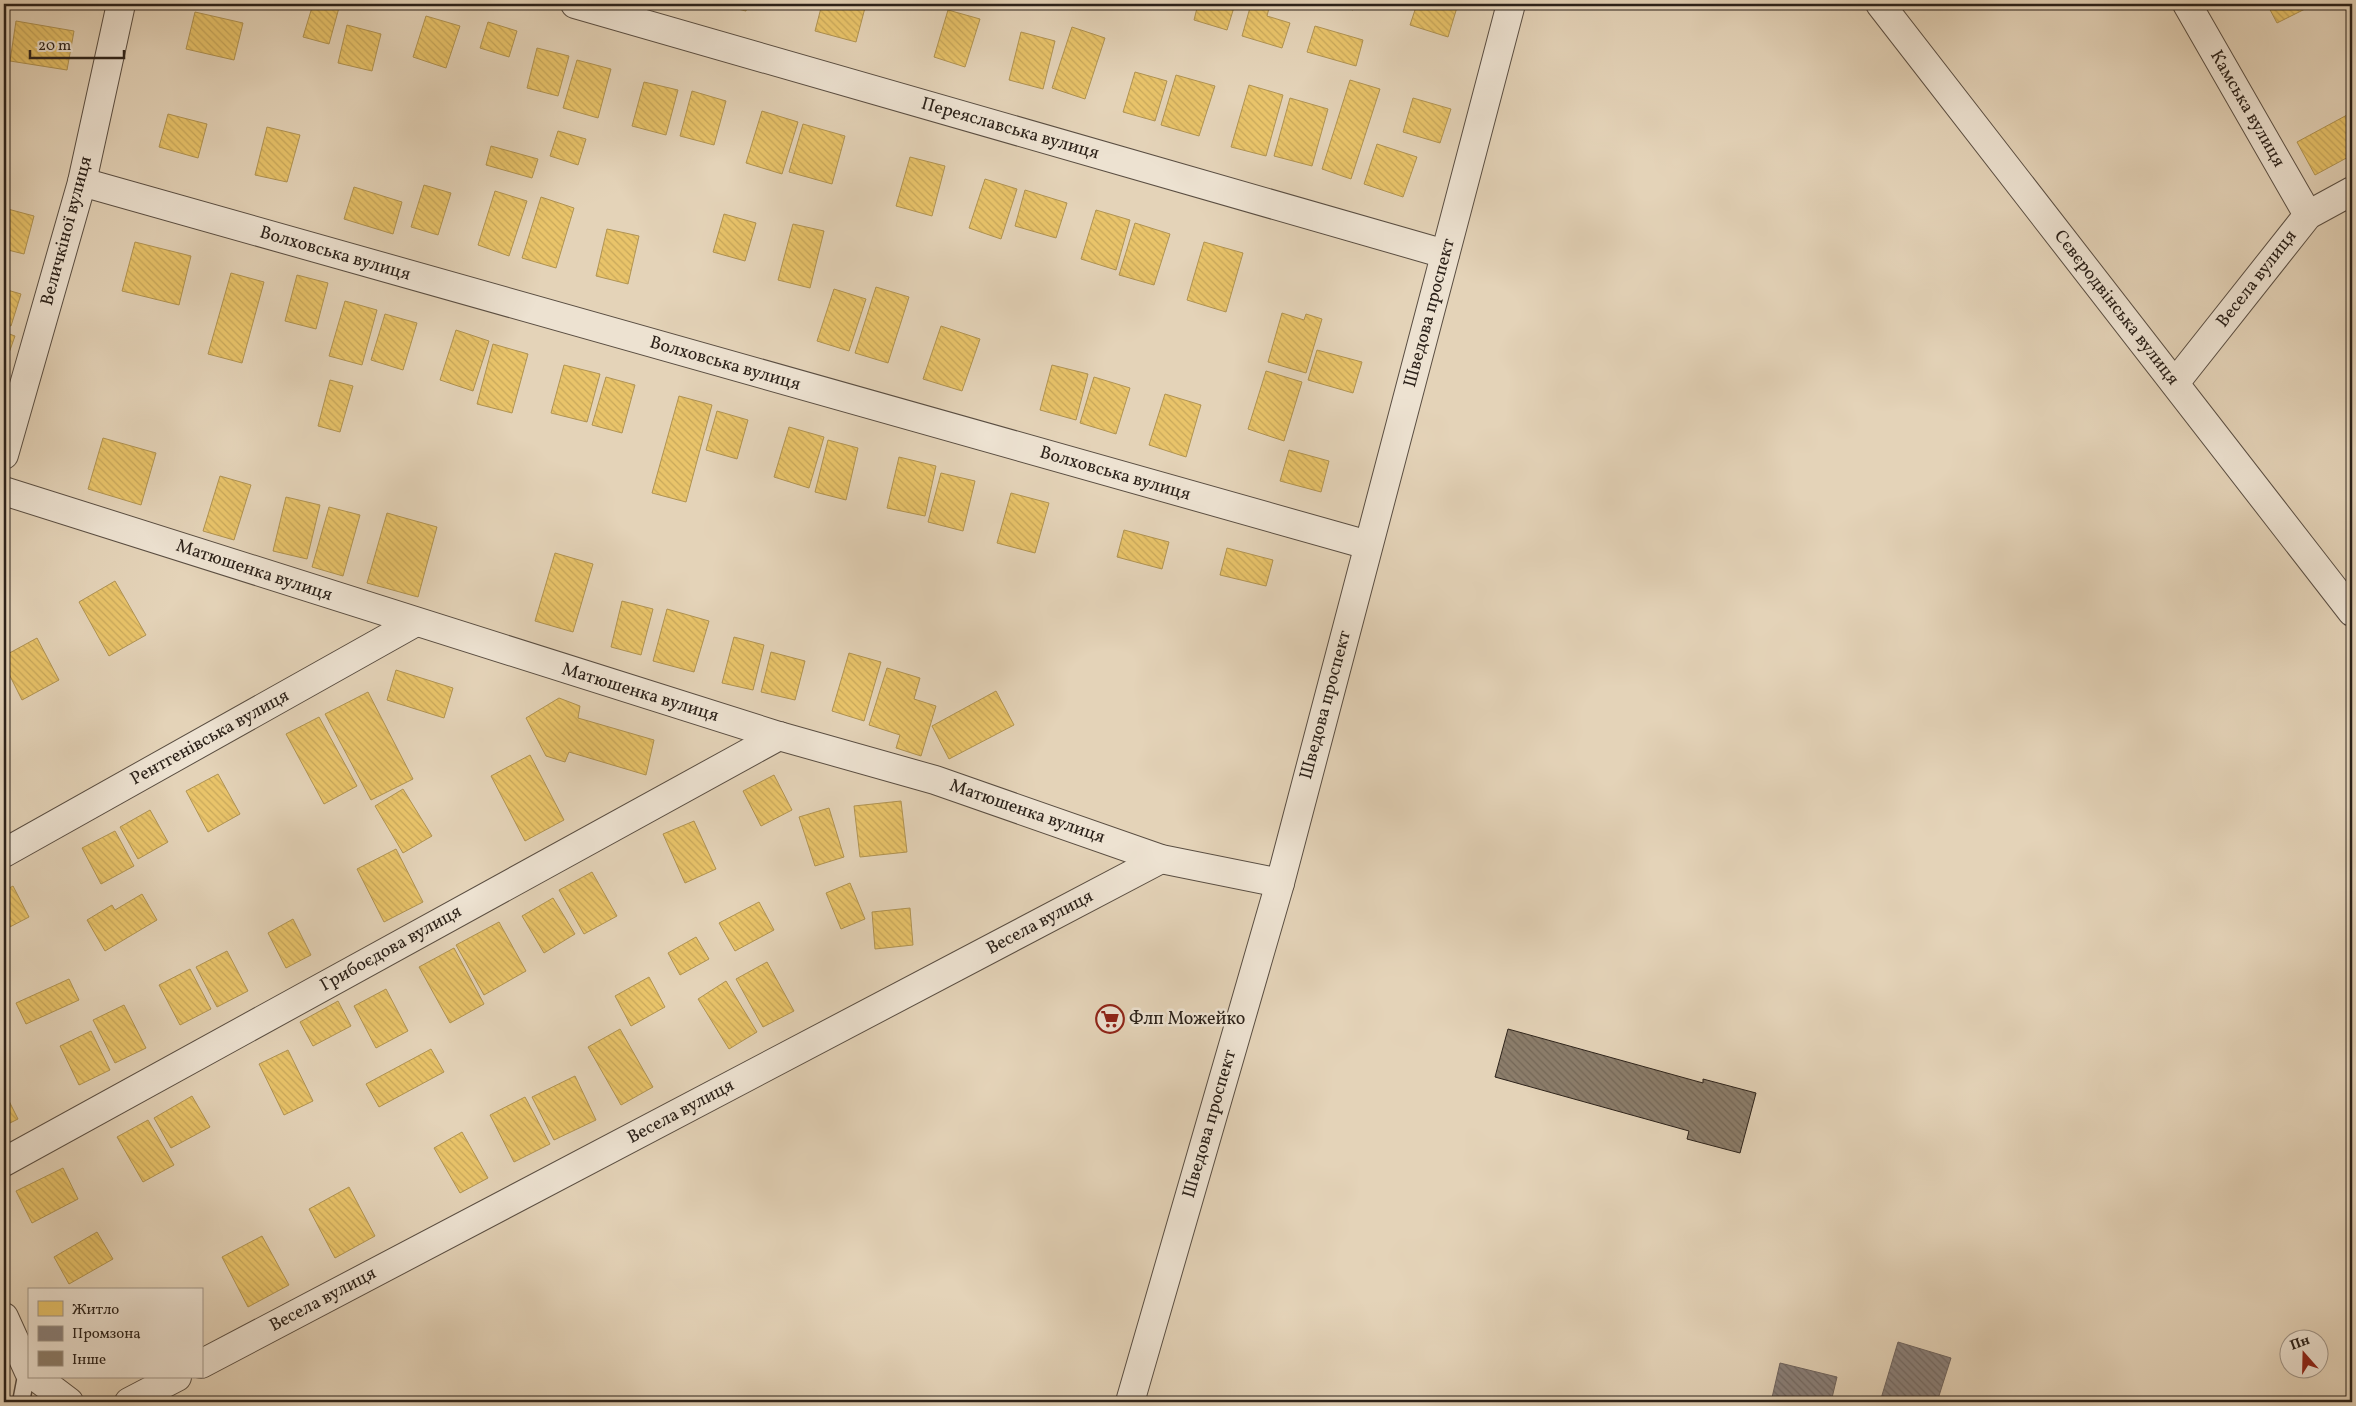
<svg xmlns="http://www.w3.org/2000/svg" width="2356" height="1406" font-family="Vollkorn,serif">
	<style>
		.homes { fill: url(#homes-back-hatch); stroke: #b09352 }
		.industry { fill: url(#industry-back-hatch); stroke: #6e645f }
		.building { fill: url(#building-back-hatch); stroke: #2c221a }
		.lines { fill: none; stroke-linecap: round; stroke-linejoin: round }
		.service-casing { stroke: #5a4e42; stroke-width: 19 }
		.minor-casing { stroke: #5a4e42; stroke-width: 30 }
		.tertiary-casing { stroke: #5a4e42; stroke-width: 30 }
		.service { stroke: #ede2d1; stroke-width: 16 }
		.minor { stroke: #ede2d1; stroke-width: 28 }
		.tertiary { stroke: #ede2d1; stroke-width: 28 }
		.labels { text-anchor: middle; dominant-baseline: central; stroke-width: 5; stroke-linejoin: round; paint-order: stroke }
		.street-label { font-size: 18px; fill: #2c221a; stroke: #ede2d1 }
		.poi-label { font-size: 18px; fill: #2c221a; stroke: #ede2d1; text-anchor: start }
	</style>
	<defs>
		<pattern id="homes-back-hatch" width="6" height="6" patternUnits="userSpaceOnUse" patternTransform="scale(1.25)"><rect width="6" height="6" fill="#e9c46a"/><path d="M-1 5l2 2M0 0l6 6M5-1l2 2" fill="none" stroke="#c8a85b"/></pattern>
		<pattern id="industry-back-hatch" width="6" height="6" patternUnits="userSpaceOnUse" patternTransform="scale(1.25)"><rect width="6" height="6" fill="#8a817c"/><path d="M-1 5l2 2M0 0l6 6M5-1l2 2" fill="none" stroke="#716965"/></pattern>
		<pattern id="building-back-hatch" width="6" height="6" patternUnits="userSpaceOnUse" patternTransform="scale(1.25)"><rect width="6" height="6" fill="#8c7e6c"/><path d="M-1 5l2 2M0 0l6 6M5-1l2 2" fill="none" stroke="#736758"/></pattern>
	</defs>
	<rect width="100%" height="100%" fill="#e4d3b8"/>
	<filter id="stains"><feTurbulence type="fractalNoise" baseFrequency=".004" numOctaves="4"/><feColorMatrix values="0 0 0 0 .2 0 0 0 0 .09 0 0 0 0 .02 0 0 0 .5 -.17"/></filter>
	<radialGradient id="worn" r=".72"><stop offset=".6" stop-color="#630" stop-opacity="0"/><stop offset="1" stop-color="#630" stop-opacity=".3"/></radialGradient>
	<g class="homes">
		<path d="M313,4H340L329,44L303,37Z"/>
		<path d="M717,4H748L746,11Z"/>
		<path d="M822,4H866L856,42L815,31Z"/>
		<path d="M1198,4H1235L1227,30L1194,20Z"/>
		<path d="M1251,4H1270L1267,16L1290,23L1282,48L1242,36Z"/>
		<path d="M1333,4H1355L1353,10Z"/>
		<path d="M1417,4H1458L1448,37L1410,25Z"/>
		<path d="M2267,4H2310L2311,6L2277,23Z"/>
		<path d="M948,10L980,19L965,67L934,57Z"/>
		<path d="M195,12L243,23L234,60L186,49Z"/>
		<path d="M426,16L460,26L446,68L413,57Z"/>
		<path d="M16,21L74,31L67,70L10,61Z"/>
		<path d="M488,22L517,31L509,57L480,48Z"/>
		<path d="M347,25L381,34L372,71L338,63Z"/>
		<path d="M1315,26L1363,40L1356,66L1307,52Z"/>
		<path d="M1072,27L1105,38L1085,99L1052,88Z"/>
		<path d="M1021,32L1055,41L1043,89L1009,80Z"/>
		<path d="M537,48L569,56L558,96L527,88Z"/>
		<path d="M577,60L611,69L598,118L563,108Z"/>
		<path d="M1135,72L1167,81L1155,121L1123,112Z"/>
		<path d="M1176,75L1215,86L1199,136L1161,125Z"/>
		<path d="M1350,80L1380,89L1351,179L1322,169Z"/>
		<path d="M644,82L678,90L666,135L632,126Z"/>
		<path d="M1249,85L1283,95L1266,156L1231,147Z"/>
		<path d="M692,91L726,101L714,145L680,136Z"/>
		<path d="M1290,98L1328,109L1312,166L1274,156Z"/>
		<path d="M1413,98L1451,109L1440,143L1403,132Z"/>
		<path d="M762,111L798,122L782,174L746,163Z"/>
		<path d="M168,114L207,124L198,158L159,147Z"/>
		<path d="M2347,115L2352,125V155L2315,175L2297,142Z"/>
		<path d="M803,124L845,136L832,184L789,172Z"/>
		<path d="M267,127L300,135L287,182L255,175Z"/>
		<path d="M558,131L586,139L578,165L550,156Z"/>
		<path d="M1377,144L1417,157L1403,197L1364,184Z"/>
		<path d="M491,146L538,159L532,178L486,165Z"/>
		<path d="M910,157L945,166L932,216L896,206Z"/>
		<path d="M985,179L1017,189L1001,239L969,228Z"/>
		<path d="M424,185L451,193L438,235L411,227Z"/>
		<path d="M354,187L402,202L393,234L344,219Z"/>
		<path d="M1025,190L1067,203L1056,238L1015,226Z"/>
		<path d="M495,191L527,201L509,256L478,245Z"/>
		<path d="M541,197L574,208L556,268L522,258Z"/>
		<path d="M4,208L34,216L24,254L4,249Z"/>
		<path d="M1096,210L1130,220L1116,270L1081,259Z"/>
		<path d="M724,214L756,223L745,261L713,252Z"/>
		<path d="M1135,223L1170,234L1154,285L1119,275Z"/>
		<path d="M793,224L824,231L810,288L778,280Z"/>
		<path d="M607,229L639,236L628,284L596,276Z"/>
		<path d="M135,242L191,256L179,305L122,291Z"/>
		<path d="M1204,242L1243,253L1226,312L1187,300Z"/>
		<path d="M231,273L264,282L242,363L208,354Z"/>
		<path d="M297,275L328,283L316,329L285,321Z"/>
		<path d="M876,287L909,297L888,363L855,353Z"/>
		<path d="M4,289L21,294L11,326L4,324Z"/>
		<path d="M834,289L866,299L849,351L817,341Z"/>
		<path d="M345,301L377,310L362,365L329,356Z"/>
		<path d="M1282,313L1304,320L1306,314L1322,319L1306,373L1268,362Z"/>
		<path d="M385,314L417,323L403,370L371,360Z"/>
		<path d="M941,326L980,339L962,391L923,379Z"/>
		<path d="M456,330L489,341L473,391L440,380Z"/>
		<path d="M4,332L15,336L4,367Z"/>
		<path d="M493,344L528,354L512,413L477,404Z"/>
		<path d="M1317,350L1362,362L1353,393L1308,380Z"/>
		<path d="M564,365L600,374L587,422L551,413Z"/>
		<path d="M1052,365L1088,374L1076,420L1040,410Z"/>
		<path d="M1266,371L1302,382L1284,441L1248,429Z"/>
		<path d="M606,377L635,385L622,433L592,425Z"/>
		<path d="M1094,377L1130,388L1116,434L1080,423Z"/>
		<path d="M330,380L353,386L340,432L318,426Z"/>
		<path d="M1165,394L1201,405L1186,457L1149,445Z"/>
		<path d="M679,396L712,405L686,502L652,493Z"/>
		<path d="M717,411L748,420L737,459L706,450Z"/>
		<path d="M789,427L824,437L809,488L774,477Z"/>
		<path d="M103,438L156,453L141,505L88,489Z"/>
		<path d="M828,440L858,448L846,500L815,492Z"/>
		<path d="M1289,450L1329,461L1321,492L1280,481Z"/>
		<path d="M899,457L936,466L925,516L887,508Z"/>
		<path d="M941,473L975,481L963,531L928,522Z"/>
		<path d="M220,476L251,485L234,540L203,531Z"/>
		<path d="M1011,493L1049,503L1035,553L997,543Z"/>
		<path d="M286,497L320,505L307,559L273,551Z"/>
		<path d="M329,507L360,515L343,576L312,567Z"/>
		<path d="M387,513L437,527L418,597L367,583Z"/>
		<path d="M1124,530L1169,542L1162,569L1117,557Z"/>
		<path d="M1227,548L1273,560L1266,586L1220,575Z"/>
		<path d="M555,553L593,564L573,632L535,621Z"/>
		<path d="M115,581L146,635L109,656L79,602Z"/>
		<path d="M622,601L653,609L641,655L611,647Z"/>
		<path d="M667,609L709,621L694,672L653,661Z"/>
		<path d="M734,637L764,645L753,690L722,683Z"/>
		<path d="M37,638L59,680L22,700L4,664V656Z"/>
		<path d="M771,652L805,661L795,700L761,692Z"/>
		<path d="M849,653L881,662L864,721L832,711Z"/>
		<path d="M887,668L920,678L914,699L936,706L921,756L896,748L900,735L869,725Z"/>
		<path d="M396,670L453,688L444,718L387,700Z"/>
		<path d="M996,691L1014,725L949,759L932,726Z"/>
		<path d="M368,692L413,779L371,800L325,714Z"/>
		<path d="M559,698L580,706L578,718L654,740L646,775L569,752L565,762L546,756L526,718Z"/>
		<path d="M319,717L357,786L324,804L286,734Z"/>
		<path d="M530,755L564,820L525,841L491,776Z"/>
		<path d="M218,774L240,814L208,832L186,791Z"/>
		<path d="M774,775L792,810L761,826L743,791Z"/>
		<path d="M403,789L432,836L403,853L375,806Z"/>
		<path d="M901,801L907,852L860,857L854,806Z"/>
		<path d="M829,808L844,857L815,866L799,817Z"/>
		<path d="M150,810L168,842L138,859L120,827Z"/>
		<path d="M694,821L716,869L685,883L663,834Z"/>
		<path d="M115,831L134,866L101,884L82,848Z"/>
		<path d="M396,849L423,902L384,922L357,869Z"/>
		<path d="M592,872L617,916L584,934L559,890Z"/>
		<path d="M850,883L865,919L841,929L826,893Z"/>
		<path d="M13,886L29,917L4,930V891Z"/>
		<path d="M142,894L157,920L105,951L87,920L112,905L115,910Z"/>
		<path d="M553,898L575,934L544,953L522,916Z"/>
		<path d="M759,902L774,930L735,951L719,923Z"/>
		<path d="M910,908L913,945L875,949L872,912Z"/>
		<path d="M293,919L311,955L286,968L268,933Z"/>
		<path d="M499,922L526,971L484,995L456,945Z"/>
		<path d="M696,937L709,959L680,975L668,953Z"/>
		<path d="M454,948L484,1004L450,1023L419,967Z"/>
		<path d="M227,951L248,991L217,1007L196,967Z"/>
		<path d="M767,962L794,1011L763,1027L736,979Z"/>
		<path d="M190,969L211,1009L180,1025L159,985Z"/>
		<path d="M649,977L665,1007L631,1026L615,996Z"/>
		<path d="M69,979L79,1000L26,1024L16,1003Z"/>
		<path d="M726,981L757,1032L729,1049L698,999Z"/>
		<path d="M386,989L408,1031L376,1048L354,1006Z"/>
		<path d="M338,1001L351,1026L313,1046L300,1022Z"/>
		<path d="M124,1005L146,1048L115,1063L93,1020Z"/>
		<path d="M620,1029L653,1087L621,1105L588,1047Z"/>
		<path d="M91,1031L110,1070L79,1085L60,1046Z"/>
		<path d="M431,1049L444,1072L379,1107L366,1084Z"/>
		<path d="M288,1050L313,1101L284,1115L259,1064Z"/>
		<path d="M575,1076L596,1120L554,1140L532,1097Z"/>
		<path d="M4,1091L18,1119L4,1126Z"/>
		<path d="M192,1096L210,1127L171,1148L154,1118Z"/>
		<path d="M525,1097L550,1144L514,1162L490,1115Z"/>
		<path d="M148,1120L174,1165L143,1182L117,1137Z"/>
		<path d="M462,1132L488,1178L460,1193L434,1148Z"/>
		<path d="M63,1168L78,1199L32,1223L16,1191Z"/>
		<path d="M349,1187L375,1236L335,1258L309,1209Z"/>
		<path d="M97,1232L113,1259L69,1284L54,1257Z"/>
		<path d="M262,1236L289,1285L248,1307L222,1257Z"/>
	</g>
	<g class="industry">
		<path d="M1898,1342L1951,1358L1937,1402H1880Z"/>
		<path d="M1780,1363L1837,1377L1831,1402H1771Z"/>
	</g>
	<path class="building" d="M1508,1029L1703,1083V1079L1756,1093L1740,1153L1687,1139L1689,1131L1495,1077Z"/>
	<g class="lines">
		<defs>
			<path id="service" d="M21,1402L27,1371"/>
			<g id="minor">
				<path d="M575,4L1445,254"/>
				<path d="M2187,4L2308,215"/>
				<path d="M82,182L1368,545"/>
				<path d="M2175,383L2308,215L2352,191"/>
				<path d="M4,455L82,182L121,4"/>
				<path d="M4,491L779,736L935,780L1161,859L1280,883"/>
				<path d="M4,853L416,622"/>
				<path d="M4,1162L779,736"/>
				<path d="M4,1317L29,1372"/>
				<path d="M201,1364L1161,859"/>
				<path d="M36,1377L69,1402"/>
				<path d="M129,1402L177,1377"/>
			</g>
			<g id="tertiary">
				<path d="M1880,4L2352,612"/>
				<path d="M1130,1402L1280,883L1511,4"/>
			</g>
		</defs>
		<use href="#service" class="service-casing"/>
		<use href="#minor" class="minor-casing"/>
		<use href="#tertiary" class="tertiary-casing"/>
		<use href="#service" class="service"/>
		<use href="#minor" class="minor"/>
		<use href="#tertiary" class="tertiary"/>
	</g>
	<defs>
		<symbol id="supermarket-ring" viewBox="-11 -11 22 22"><circle r="9.5" fill="#ede2d1" stroke="#8f2418" stroke-width="1.5"/><path d="M-6-5.5h2.5l.6 2H6L4.5 2H-2.5L-4.4-4H-6ZM-1.5 3.2a1.3 1.3 0 1 0 .1 0ZM3 3.2a1.3 1.3 0 1 0 .1 0Z" fill="#8f2418"/></symbol>
	</defs>
	<g fill-rule="evenodd">
		<use href="#supermarket-ring" x="1094" y="1003" width="32" height="32"/>
	</g>
	<g class="labels">
		<g class="street-label">
			<text transform="translate(2247 109) rotate(60)">Камська вулиця</text>
			<text transform="translate(1010 129) rotate(16)">Переяславська вулиця</text>
			<text transform="translate(67 231) rotate(-75)">Величкіної вулиця</text>
			<text transform="translate(335 254) rotate(16)">Волховська вулиця</text>
			<text transform="translate(2257 279) rotate(-52)">Весела вулиця</text>
			<text transform="translate(2116 308) rotate(52)">Сєвєродвінська вулиця</text>
			<text transform="translate(1430 313) rotate(-75)">Шведова проспект</text>
			<text transform="translate(725 364) rotate(16)">Волховська вулиця</text>
			<text transform="translate(1115 474) rotate(16)">Волховська вулиця</text>
			<text transform="translate(254 571) rotate(18)">Матюшенка вулиця</text>
			<text transform="translate(640 693) rotate(17)">Матюшенка вулиця</text>
			<text transform="translate(1326 705) rotate(-75)">Шведова проспект</text>
			<text transform="translate(210 738) rotate(-29)">Рентгенівська вулиця</text>
			<text transform="translate(1027 812) rotate(19)">Матюшенка вулиця</text>
			<text transform="translate(1040 923) rotate(-28)">Весела вулиця</text>
			<text transform="translate(391 949) rotate(-29)">Грибоєдова вулиця</text>
			<text transform="translate(681 1112) rotate(-28)">Весела вулиця</text>
			<text transform="translate(1210 1124) rotate(-74)">Шведова проспект</text>
			<text transform="translate(323 1300) rotate(-28)">Весела вулиця</text>
		</g>
		<g class="poi-label">
			<text x="1129" y="1019">Флп Можейко</text>
		</g>
	</g>
	<rect width="2356" height="1406" fill="none" stroke="#e4d3b8" stroke-width="20"/>
	<rect x="5" y="5" width="2346" height="1396" fill="none" stroke="#2c221a" stroke-width="2.5"/>
	<rect x="10" y="10" width="2336" height="1386" fill="none" stroke="#2c221a"/>
	<rect x="28" y="1288" width="175" height="90" fill="#ede2d1" stroke="#a09588"/>
	<rect x="38" y="1301" width="25" height="15" fill="#e9c46a" stroke="#a09588"/>
	<text x="72" y="1314" font-size="15" fill="#2c221a">Житло</text>
	<rect x="38" y="1326" width="25" height="15" fill="#8a817c" stroke="#a09588"/>
	<text x="72" y="1338" font-size="15" fill="#2c221a">Промзона</text>
	<rect x="38" y="1351" width="25" height="15" fill="#8c7e6c" stroke="#a09588"/>
	<text x="72" y="1364" font-size="15" fill="#2c221a">Інше</text>
	<g transform="translate(2304 1354) rotate(340)"><circle r="24" fill="#ede2d1" stroke="#a09588"/>
	<path d="M0-4L9 19L0 12L-9 19Z" fill="#8f2418"/>
	<text y="-8" font-size="14" font-weight="bold" text-anchor="middle" fill="#2c221a">Пн</text>
	</g>
	<path d="M30 50v8h94v-8" fill="none" stroke="#2c221a" stroke-width="2.5"/>
	<text x="38" y="50" font-size="15" fill="#2c221a" stroke="#ede2d1" stroke-width="4" paint-order="stroke">20 m</text>
	<rect width="100%" height="100%" filter="url(#stains)"/>
	<rect width="100%" height="100%" fill="url(#worn)"/>
</svg>
